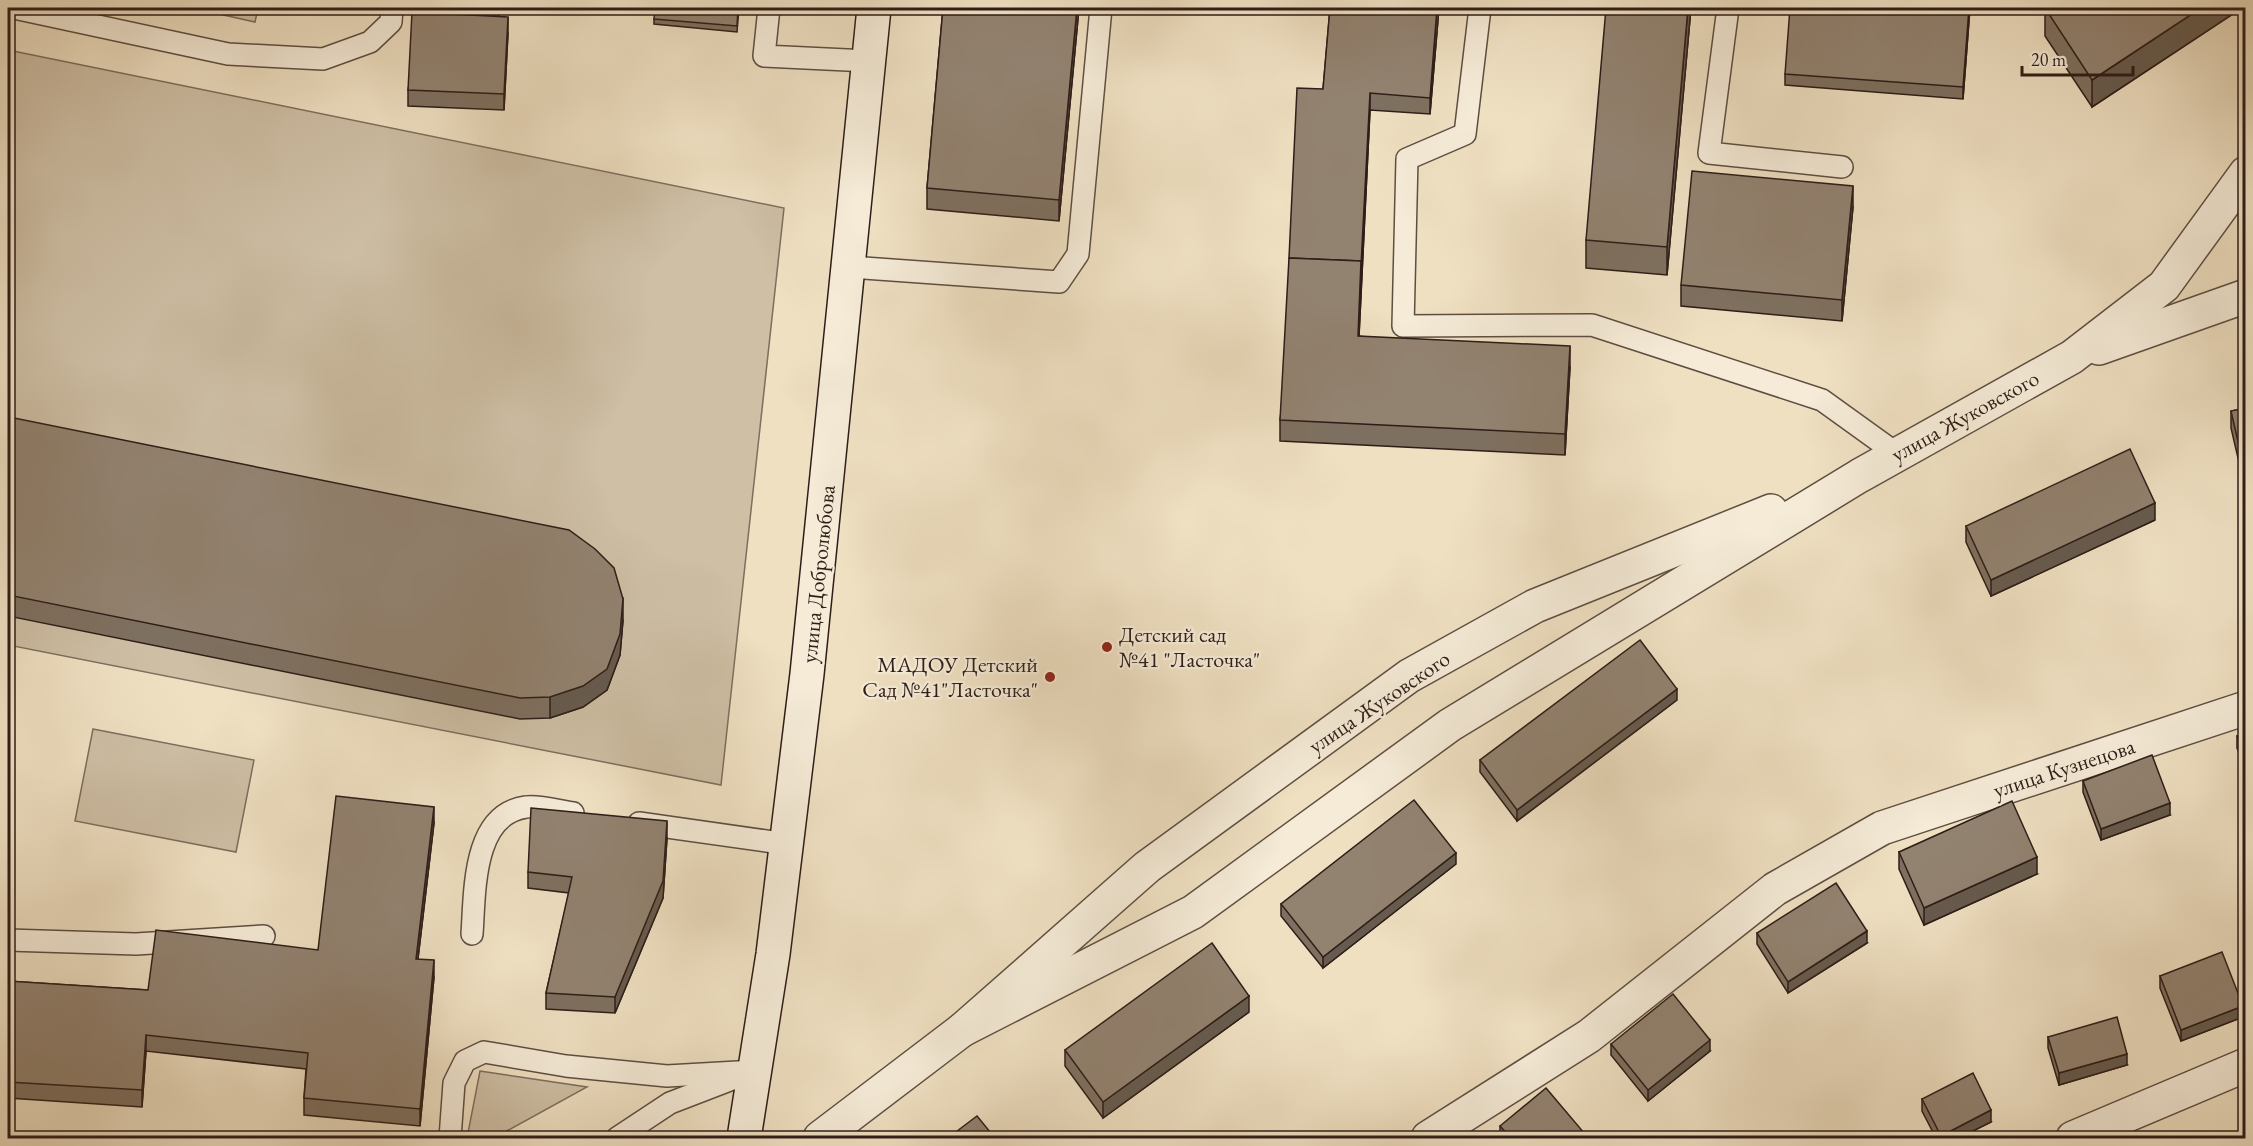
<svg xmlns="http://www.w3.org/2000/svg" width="2253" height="1146" font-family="'EB Garamond',serif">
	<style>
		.green { fill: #cebfa5; stroke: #7e6e5e; stroke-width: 1.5 }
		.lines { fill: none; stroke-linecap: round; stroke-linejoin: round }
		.lane-casing { stroke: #5e4e42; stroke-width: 24 }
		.street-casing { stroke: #5e4e42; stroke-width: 36 }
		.secondary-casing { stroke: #2e1d18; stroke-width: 36 }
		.lane { stroke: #f5ebd7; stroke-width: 21 }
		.street { stroke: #f5ebd7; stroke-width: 33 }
		.secondary { stroke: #f5ebd7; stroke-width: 33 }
		.wall { fill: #7e7060; stroke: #2e1d18; stroke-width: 1.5 }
		.shaded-wall { fill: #665b4e; stroke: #2e1d18; stroke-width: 1.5 }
		.building { fill: #928270; stroke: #2e1d18; stroke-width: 1.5 }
		.poi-dot { fill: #8f2418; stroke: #f5ebd7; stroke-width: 2 }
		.labels { text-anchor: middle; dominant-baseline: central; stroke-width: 4.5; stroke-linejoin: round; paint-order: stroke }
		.street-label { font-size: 22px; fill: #2e1d18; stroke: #f5ebd7 }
		.poi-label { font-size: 22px; fill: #2e1d18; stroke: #f5ebd7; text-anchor: start }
	</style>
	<rect width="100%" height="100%" fill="#efe0c2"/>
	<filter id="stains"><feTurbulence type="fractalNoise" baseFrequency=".00333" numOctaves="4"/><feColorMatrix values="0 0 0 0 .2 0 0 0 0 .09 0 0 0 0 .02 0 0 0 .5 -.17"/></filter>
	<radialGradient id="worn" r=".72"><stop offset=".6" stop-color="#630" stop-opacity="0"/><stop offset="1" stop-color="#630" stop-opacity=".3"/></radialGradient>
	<g class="green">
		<path d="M192,8H258L255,22Z"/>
		<path d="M8,50L784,208L721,785L8,645Z"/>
		<path d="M93,729L254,760L236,852L75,821Z"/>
		<path d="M480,1071L587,1087L494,1138H467Z"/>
	</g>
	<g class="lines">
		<defs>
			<g id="lane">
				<path d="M14,8L228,54L323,59L370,42L391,22L392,8"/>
				<path d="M769,8L764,56L868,61"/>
				<path d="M1480,8L1465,134L1407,159L1403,326L1592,325L1822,400L1897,454"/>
				<path d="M1728,8L1709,153L1842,167"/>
				<path d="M850,267L1059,282L1078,254L1101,8"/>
				<path d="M639,823L787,844"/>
				<path d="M472,934C475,893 472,814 526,807C539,805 559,811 573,813"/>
				<path d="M8,940L136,944L264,936"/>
				<path d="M450,1138L454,1083L465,1061L484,1052L566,1066L667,1076L755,1071"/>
				<path d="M617,1138L670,1103L735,1078"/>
			</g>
			<g id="street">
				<path d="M2099,348L2246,296"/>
				<path d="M962,1030L1193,912L1450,725L1859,476L2072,357L2164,286L2246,173"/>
				<path d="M820,1138L962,1030L1147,867L1409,676L1535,606L1771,511"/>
				<path d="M1428,1138L1589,1036L1775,889L1882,828L2246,708"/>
				<path d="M2073,1138L2246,1065"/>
			</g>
			<path id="secondary" d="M744,1138L773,954L807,674L874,8"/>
		</defs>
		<use href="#lane" class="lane-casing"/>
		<use href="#street" class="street-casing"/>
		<use href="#secondary" class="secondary-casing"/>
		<use href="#lane" class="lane"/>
		<use href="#street" class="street"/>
		<use href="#secondary" class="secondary"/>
	</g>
	<g class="wall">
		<path d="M423,8H499V16L508,33L504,110L408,106V90L423,12Z"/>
		<path d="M739,8L737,32L654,24V19Z"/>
		<path d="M943,8H1079L1059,221L927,209V188Z"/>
		<path d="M1330,8H1439L1430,114L1370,110L1359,336L1570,367L1565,455L1280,441V420L1323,89Z"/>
		<path d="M1691,8L1667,275L1586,268V240Z"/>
		<path d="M1970,8L1963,99L1785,85V74Z"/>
		<path d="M2045,8H2242L2092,107L2045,36Z"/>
		<path d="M1853,207L1842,321L1681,306V285Z"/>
		<path d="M2246,408V488H2245L2231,428V411Z"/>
		<path d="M8,418L623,620L620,655L607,690L583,707L550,718L520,719L8,616Z"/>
		<path d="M2155,520L1991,596L1966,542V526Z"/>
		<path d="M1677,700L1517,821L1480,772V760Z"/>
		<path d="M2246,733V769L2237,748V736Z"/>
		<path d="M2083,781L2170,815L2101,840L2083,792Z"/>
		<path d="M434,823L418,959L434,977L420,1126L304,1115V1098L306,1069L146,1051L142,1107L8,1098V981L148,990L318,950Z"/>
		<path d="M667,838L663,898L615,1013L546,1009V993L569,893L528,888V872Z"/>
		<path d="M1899,852L2037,874L1924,925L1899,869Z"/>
		<path d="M1456,864L1323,968L1281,916V904Z"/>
		<path d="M1757,933L1867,943L1788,993L1757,944Z"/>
		<path d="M2160,976L2243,1017L2181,1041L2160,988Z"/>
		<path d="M1249,1012L1103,1118L1065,1066V1050Z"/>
		<path d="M2048,1037L2127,1065L2059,1085L2048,1048Z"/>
		<path d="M1611,1044L1710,1051L1648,1101L1611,1055Z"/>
		<path d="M1922,1099L1991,1122L1959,1138H1936L1922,1111Z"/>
		<path d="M1500,1126L1585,1138H1502L1500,1137Z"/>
	</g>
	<g class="shaded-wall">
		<path d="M1077,8H1079L1059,221V200Z"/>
		<path d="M1437,8H1439L1430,114V98Z"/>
		<path d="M1688,8H1691L1667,275V247Z"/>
		<path d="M1969,8H1970L1963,99V87Z"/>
		<path d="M2201,8H2242L2092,107V80Z"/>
		<path d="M508,17V33L504,110V94Z"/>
		<path d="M1370,93V110L1358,357V336Z"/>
		<path d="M1853,186V207L1842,321V300Z"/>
		<path d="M1570,346V367L1565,455V434Z"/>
		<path d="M2155,503V520L1991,596V580Z"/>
		<path d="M623,599V620L620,655L607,690L583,707L550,718V697Z"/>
		<path d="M1677,689V700L1517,821V810Z"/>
		<path d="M2170,803V815L2101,840V829Z"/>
		<path d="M434,807V823L416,975V959Z"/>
		<path d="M667,821V838L663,898L615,1013V997Z"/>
		<path d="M1456,853V864L1323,968V957Z"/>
		<path d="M2037,857V874L1924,925V908Z"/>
		<path d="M1867,931V943L1788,993V982Z"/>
		<path d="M434,960V977L420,1126V1109Z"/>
		<path d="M1249,996V1012L1103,1118V1102Z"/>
		<path d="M2243,1006V1017L2181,1041V1030Z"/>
		<path d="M146,1035V1051L142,1107V1090Z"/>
		<path d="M1710,1040V1051L1648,1101V1090Z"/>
		<path d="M2127,1054V1065L2059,1085V1073Z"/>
		<path d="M1991,1110V1122L1959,1138H1941V1136Z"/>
	</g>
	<g class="building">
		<path d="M435,8H498L497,13Z"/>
		<path d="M655,8H738L737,26L654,19Z"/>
		<path d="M943,8H1077L1059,200L927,188Z"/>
		<path d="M1330,8H1437L1430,98L1370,93L1361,266V261L1289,258L1297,88L1323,89Z"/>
		<path d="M1606,8H1688L1667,247L1586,240Z"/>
		<path d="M1790,8H1969L1963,87L1785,74Z"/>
		<path d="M2045,8H2201L2092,80Z"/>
		<path d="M412,12L508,17L504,94L408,90Z"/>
		<path d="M1692,171L1853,186L1842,300L1681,285Z"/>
		<path d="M1289,258L1361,261L1358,336L1570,346L1565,434L1280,420Z"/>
		<path d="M2246,408V472H2245L2231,411Z"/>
		<path d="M8,418H14L569,530L595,549L614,568L623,599L620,634L607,669L583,686L550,697L520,698L8,595Z"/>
		<path d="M2130,449L2155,503L1991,580L1966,526Z"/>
		<path d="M1640,640L1677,689L1517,810L1480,760Z"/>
		<path d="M2246,733V757L2237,736Z"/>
		<path d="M2152,755L2170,803L2101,829L2083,781Z"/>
		<path d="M336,796L434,807L416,959L434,960L420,1109L304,1098L308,1053L146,1035L142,1090L8,1082V981L148,990L156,930L318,950Z"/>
		<path d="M1414,800L1456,853L1323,957L1281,904Z"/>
		<path d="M2012,801L2037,857L1924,908L1899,852Z"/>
		<path d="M531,808L667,821L663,881L615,997L546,993L572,877L528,872Z"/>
		<path d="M1836,883L1867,931L1788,982L1757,933Z"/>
		<path d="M1212,943L1249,996L1103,1102L1065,1050Z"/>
		<path d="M2222,952L2243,1006L2181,1030L2160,976Z"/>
		<path d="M1673,994L1710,1040L1648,1090L1611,1044Z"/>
		<path d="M2117,1017L2127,1054L2059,1073L2048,1037Z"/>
		<path d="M1973,1073L1991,1110L1941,1136L1922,1099Z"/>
		<path d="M1546,1088L1585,1134L1579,1138H1511L1500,1126Z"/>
		<path d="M977,1116L995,1138H948Z"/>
	</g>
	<g class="poi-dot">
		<circle cx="1107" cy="647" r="6"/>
		<circle cx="1050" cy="677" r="6"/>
	</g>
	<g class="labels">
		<g class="street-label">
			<text transform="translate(1965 416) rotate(-29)">улица Жуковского</text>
			<text transform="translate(818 574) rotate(-84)">улица Добролюбова</text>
			<text transform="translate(1379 702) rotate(-34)">улица Жуковского</text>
			<text transform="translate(2064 768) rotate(-18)">улица Кузнецова</text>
		</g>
		<g class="poi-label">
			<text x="1119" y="634">Детский сад<tspan x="1119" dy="25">№41 "Ласточка"</tspan></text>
			<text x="1038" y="664" text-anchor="end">МАДОУ Детский<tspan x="1038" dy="25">Сад №41"Ласточка"</tspan></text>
		</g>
	</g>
	<rect width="2253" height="1146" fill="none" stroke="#efe0c2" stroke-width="30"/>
	<rect x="9" y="9" width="2235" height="1128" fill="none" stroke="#2e1d18" stroke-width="3"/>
	<rect x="15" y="15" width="2223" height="1116" fill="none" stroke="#2e1d18" stroke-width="1.5"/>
	<path d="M2022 66v9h111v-9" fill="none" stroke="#2e1d18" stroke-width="3"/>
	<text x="2031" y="66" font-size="18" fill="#2e1d18" stroke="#f5ebd7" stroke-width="4.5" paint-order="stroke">20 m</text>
	<rect width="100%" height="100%" filter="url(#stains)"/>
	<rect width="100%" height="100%" fill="url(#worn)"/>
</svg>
